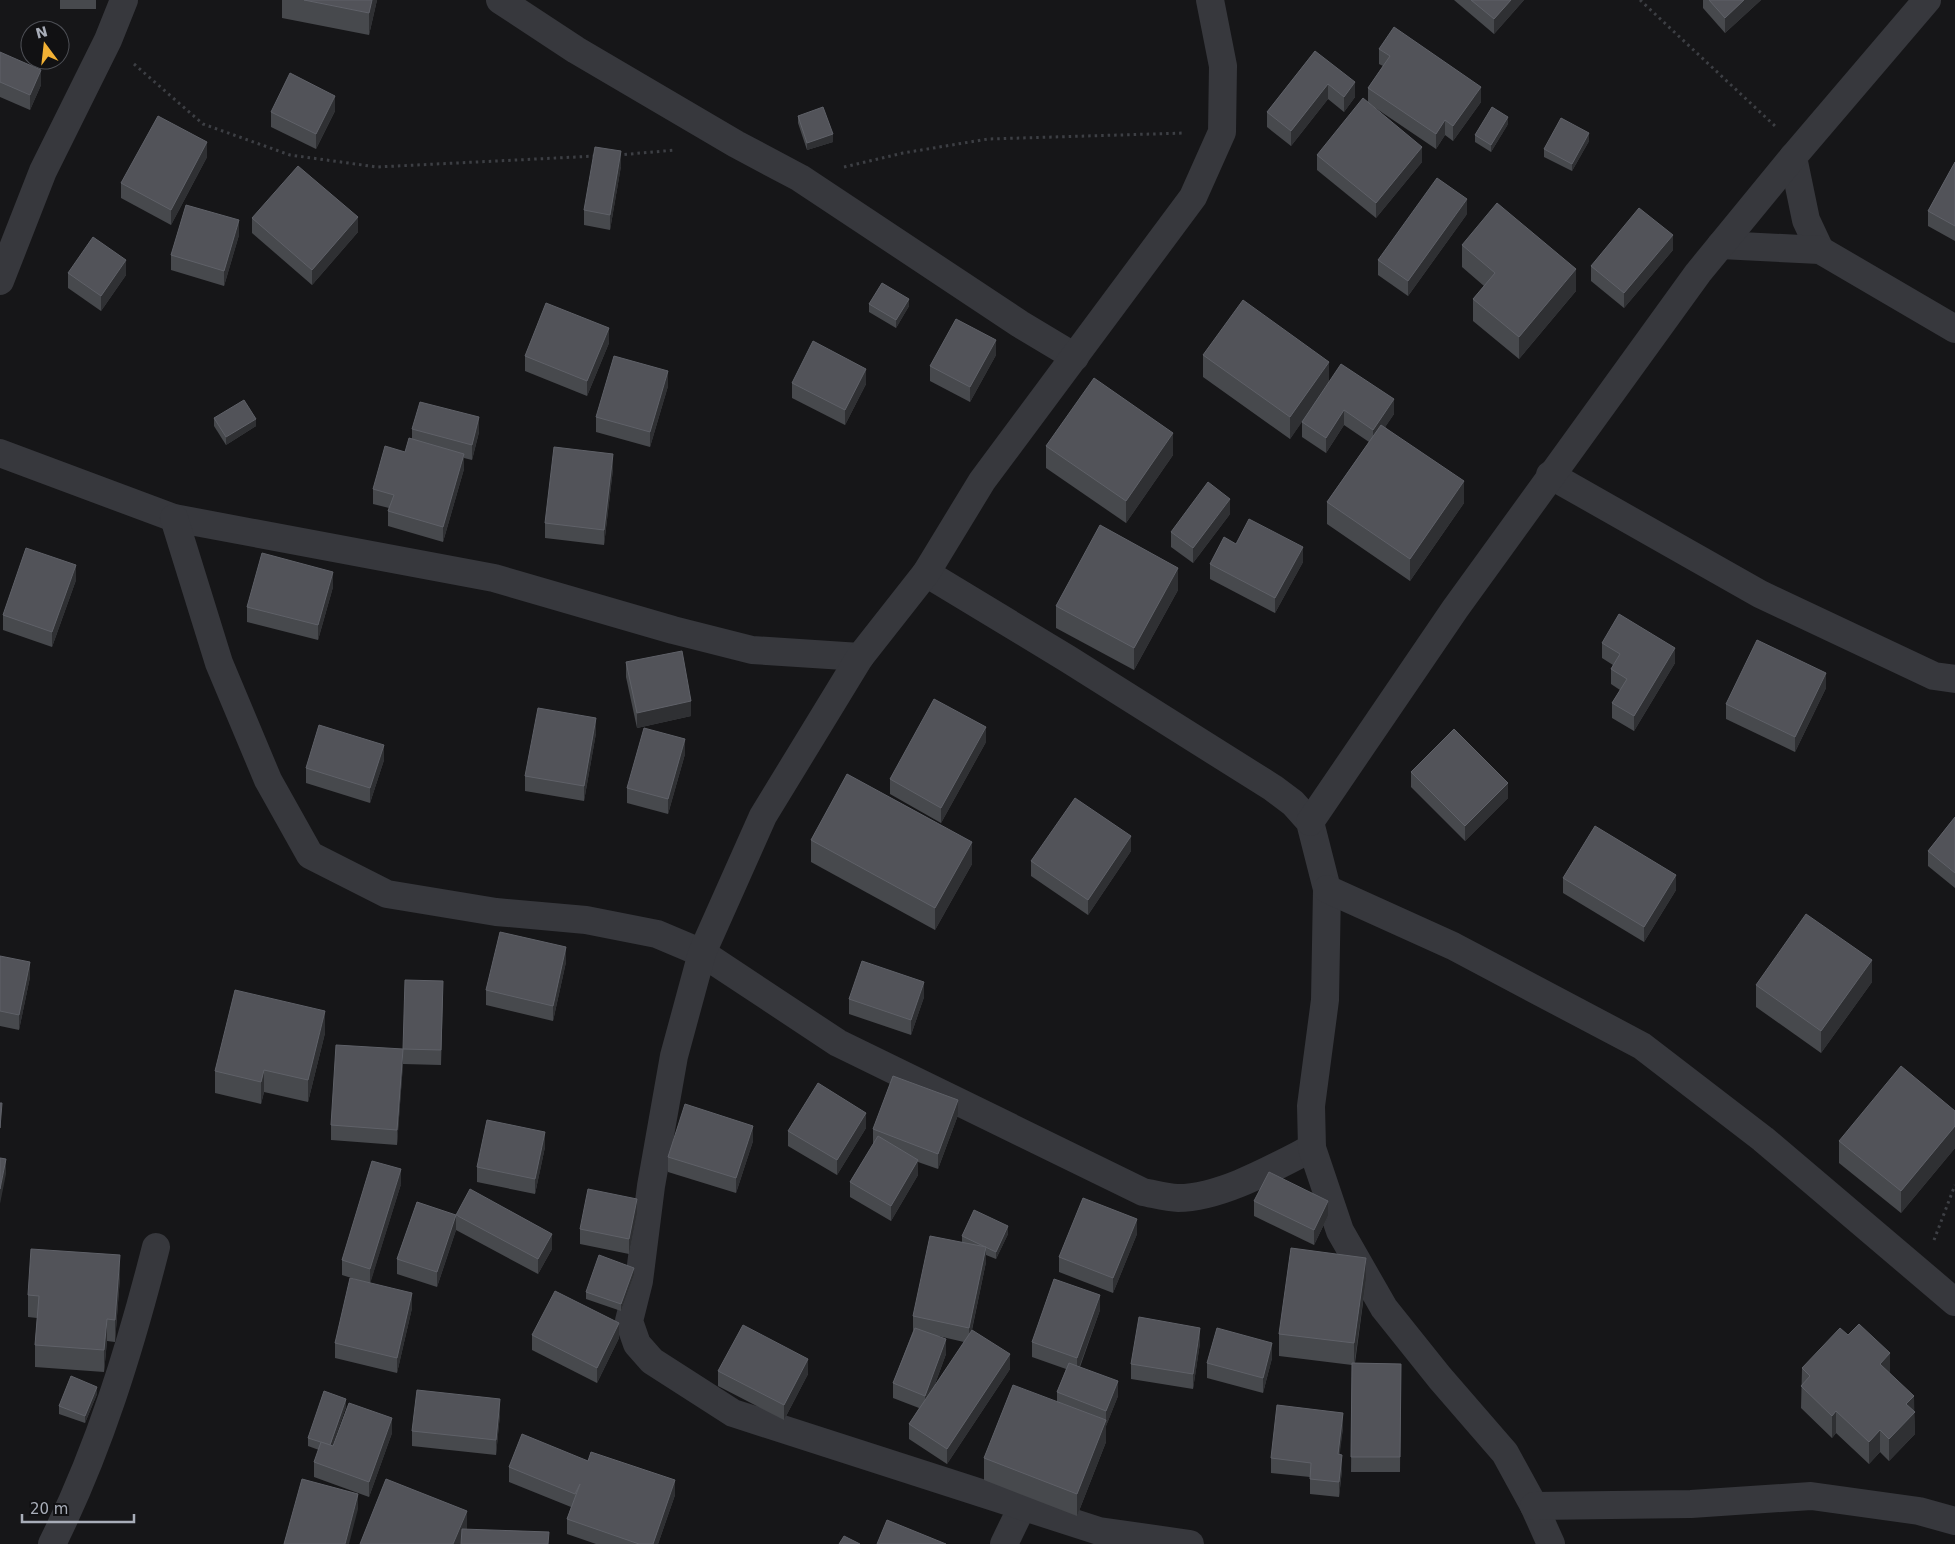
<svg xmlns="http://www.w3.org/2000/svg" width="1955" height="1544" font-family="'DejaVu Sans',sans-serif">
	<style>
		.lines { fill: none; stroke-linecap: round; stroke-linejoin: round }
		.path { stroke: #3d3f44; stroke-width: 3; stroke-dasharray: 2.5 4; stroke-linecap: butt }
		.street { stroke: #37383d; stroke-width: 28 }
		.wall { fill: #47494d; fill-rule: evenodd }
		.shaded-wall { fill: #2f3033 }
		.building { fill: #525359; stroke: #5f6168 }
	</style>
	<rect width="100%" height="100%" fill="#161618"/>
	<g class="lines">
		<g class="path">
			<path d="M1640,0L1775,126"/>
			<path d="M134,64L203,124L290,155L377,167L596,156"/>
			<path d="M618,155L676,150"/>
			<path d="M844,167L903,153L988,139L1185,133"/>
			<path d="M1934,1240L1955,1185"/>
		</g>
		<g class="street">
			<path d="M500,0L576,50L736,144L800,178L1020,324L1075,357"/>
			<path d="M1793,157L1806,220L1820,250"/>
			<path d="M1721,245L1820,250L1955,329"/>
			<path d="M0,281L43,171L108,40L124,0"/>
			<path d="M0,453L174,518L494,578L673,630L752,650L860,657"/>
			<path d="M1550,475L1760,594L1934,676L1955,679"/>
			<path d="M174,518L219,663L268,780L310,855L387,894L496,912L586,920L657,934L702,953L838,1043L1143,1192C1154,1194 1167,1198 1178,1198C1221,1198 1275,1167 1312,1148"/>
			<path d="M926,573L1068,659L1273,788L1293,803L1310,822L1327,889L1325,1000L1311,1106L1312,1148L1340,1231L1384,1308L1440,1378L1505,1453L1534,1506L1551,1544"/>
			<path d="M1310,822L1455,609L1698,273L1793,157L1927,0"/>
			<path d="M1327,889L1453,946L1642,1046L1763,1139L1955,1302"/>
			<path d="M1534,1506L1691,1504L1811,1496L1919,1511L1955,1521"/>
			<path d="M52,1544C99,1450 130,1349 156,1247"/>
			<path d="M1004,1544L1022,1507"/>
			<path d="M1190,1544L1099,1531L733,1413L652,1361L637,1344L629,1321L639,1281L651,1186L674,1056L702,953L763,816L860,657L926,573L982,481L1193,197L1222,132L1223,66L1210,0"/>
		</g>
	</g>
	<g class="wall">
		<rect x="60" y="0" width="36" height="9"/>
		<path d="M282,0H377L369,35L282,18Z"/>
		<path d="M1454,0H1524L1494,34Z"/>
		<path d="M1703,0H1761L1725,33L1703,8Z"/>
		<path d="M1379,49L1481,102L1453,141L1445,135L1436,149L1368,103V88L1383,66L1379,64Z"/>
		<path d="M1315,51L1355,97L1344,112L1328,99L1291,146L1267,127V112Z"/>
		<path d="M0,52L41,85L30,110L0,97Z"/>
		<path d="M335,111L316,149L271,127V112Z"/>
		<path d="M798,116L833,142L807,150L798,123Z"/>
		<path d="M1508,124L1491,152L1475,142V135Z"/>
		<path d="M1589,141L1572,171L1544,157V149Z"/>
		<path d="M1317,155L1422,162L1376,218L1317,170Z"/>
		<path d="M207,157L171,225L121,198V183Z"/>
		<path d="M1955,162V241L1928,226V211Z"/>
		<path d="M621,166L610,230L584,225V210Z"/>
		<path d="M1467,214L1408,296L1378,275V260Z"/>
		<path d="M252,218L358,232L312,285L252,233Z"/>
		<path d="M239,235L224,286L171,270V255Z"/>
		<path d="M1462,245L1576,291L1519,359L1473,321V299L1484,286L1462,267Z"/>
		<path d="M1673,250L1624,308L1591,281V266Z"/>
		<path d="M68,273L126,275L101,311L68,288Z"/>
		<path d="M869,304L909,306L896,328L869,312Z"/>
		<path d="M609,343L587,396L525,371V356Z"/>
		<path d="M996,355L970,402L930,381V366Z"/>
		<path d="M1203,355L1329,382L1394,414L1385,427L1464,503L1410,581L1327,524V502L1369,442L1344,425L1326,453L1302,437V422L1305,417L1290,439L1203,377Z"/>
		<path d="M792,383L866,384L845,425L792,398Z"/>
		<path d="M668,386L650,447L596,432V417Z"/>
		<path d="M214,418L256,426L226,445L214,426Z"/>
		<path d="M412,429L479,432L472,460L464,458V469L443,542L388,526V511L389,508L373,504V489L405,452L412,439Z"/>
		<path d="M1046,446L1173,455L1126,523L1046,468Z"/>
		<path d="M613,469L604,545L545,538V523Z"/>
		<path d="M1230,514L1193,563L1171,547V532Z"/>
		<path d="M1236,544L1303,562L1275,613L1210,579V564Z"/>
		<path d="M76,580L52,647L3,630V615Z"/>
		<path d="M333,587L318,640L247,622V607Z"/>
		<path d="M1178,590L1134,670L1056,628V606Z"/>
		<path d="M1602,643L1675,663L1634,731L1612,718V703L1620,690L1611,684V669L1613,665L1602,658Z"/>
		<path d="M626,662L691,716L637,728L626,677Z"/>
		<path d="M1826,688L1795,752L1726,719V704Z"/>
		<path d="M596,733L584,801L525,791V776Z"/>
		<path d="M986,742L941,823L890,794V779Z"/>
		<path d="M685,754L668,814L627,803V788Z"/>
		<path d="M384,760L370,803L306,783V768Z"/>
		<path d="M1411,772L1508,798L1465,841L1411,787Z"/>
		<path d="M1955,817V888L1928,866V851Z"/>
		<path d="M811,840L972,864L935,930L811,862Z"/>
		<path d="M1131,851L1088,915L1031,876V861Z"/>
		<path d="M1563,878L1676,890L1644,942L1563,893Z"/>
		<path d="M0,956L30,977L19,1030L0,1026Z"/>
		<path d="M566,962L553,1021L486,1005V990Z"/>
		<path d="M1872,982L1821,1053L1756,1007V985Z"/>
		<path d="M443,996L441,1065L403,1064L397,1145L331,1140V1125L403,1049Z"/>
		<path d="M924,997L911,1035L849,1014V999Z"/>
		<path d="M325,1033L308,1102L264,1092L261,1104L215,1093V1071Z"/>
		<path d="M1955,1111V1148L1901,1213L1839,1163V1141Z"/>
		<path d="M958,1115L938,1169L918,1162V1175L891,1221L850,1197V1182L873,1145V1129Z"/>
		<path d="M866,1128L837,1175L788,1146V1131Z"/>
		<path d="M753,1141L736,1193L668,1172V1157Z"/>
		<path d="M545,1147L535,1194L477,1182V1167Z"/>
		<path d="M401,1184L370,1283L412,1308L397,1373L335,1358V1343L364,1282L342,1275V1260Z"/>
		<path d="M1254,1201L1328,1216L1314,1245L1254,1216Z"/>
		<path d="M417,1202L552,1249L538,1274L456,1230L437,1287L397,1274V1259Z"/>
		<path d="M637,1214L629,1254L580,1244V1229Z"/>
		<path d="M1008,1234L996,1259L986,1255V1262L972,1330L1010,1369L947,1464L909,1439V1424L919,1408L893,1398V1383L913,1331V1316L962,1242V1236ZM938,1336L964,1342L934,1387L946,1354Z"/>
		<path d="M1137,1234L1113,1293L1059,1272V1257Z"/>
		<path d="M634,1275L621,1311L586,1299V1292Z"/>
		<path d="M120,1277L115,1342L107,1341L104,1372L35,1367V1345L37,1318L28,1317V1295Z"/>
		<path d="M1366,1280L1355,1363L1401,1364L1400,1472H1351L1352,1365L1279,1356V1334Z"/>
		<path d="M1100,1310L1080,1367L1118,1396L1106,1426V1442L1077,1516L984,1480V1458L1057,1402V1392L1066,1369L1032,1357V1342Z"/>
		<path d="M532,1335L619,1338L597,1383L532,1350Z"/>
		<path d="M1200,1343L1193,1389L1131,1379V1364Z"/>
		<path d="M1272,1358L1263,1393L1207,1378V1363Z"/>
		<path d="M1802,1368L1890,1373L1914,1411L1915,1434L1889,1461L1880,1452L1869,1464L1836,1433L1832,1438L1801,1408Z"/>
		<path d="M718,1371L808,1374L784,1420L718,1386Z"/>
		<path d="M97,1394L85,1423L59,1414V1406Z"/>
		<path d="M346,1407L332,1446L392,1433L369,1497L314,1477V1462L319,1450L308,1446V1438Z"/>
		<path d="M500,1414L496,1455L412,1446V1431Z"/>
		<path d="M1343,1428L1339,1455L1342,1470L1339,1497L1310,1494V1477L1271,1473V1458Z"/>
		<path d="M588,1461L675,1495L658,1544H596L567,1534V1519L571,1507L509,1482V1467Z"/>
	</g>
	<g class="shaded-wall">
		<path d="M372,0H377L369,35V13Z"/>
		<path d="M1511,0H1524L1494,34V19Z"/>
		<path d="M1744,0H1761L1725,33V18Z"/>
		<path d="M41,70V85L30,110V95Z"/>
		<path d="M1355,82V97L1344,112V97Z"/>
		<path d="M1328,84V99L1291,146V131Z"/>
		<path d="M1481,87V102L1453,141V126Z"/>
		<path d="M335,96V111L316,149V134Z"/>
		<path d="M1508,117V124L1491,152V145Z"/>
		<path d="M1445,120V135L1436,149V134Z"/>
		<path d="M1589,133V141L1572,171V164Z"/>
		<path d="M833,134V142L807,150V143Z"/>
		<path d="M207,142V157L171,225V210Z"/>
		<path d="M1422,147V162L1376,218V203Z"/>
		<path d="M621,151V166L610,230V215Z"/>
		<path d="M1467,199V214L1408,296V281Z"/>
		<path d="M358,217V232L312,285V270Z"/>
		<path d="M239,220V235L224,286V271Z"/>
		<path d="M1673,235V250L1624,308V293Z"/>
		<path d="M126,260V275L101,311V296Z"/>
		<path d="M1576,269V291L1519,359V337Z"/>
		<path d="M909,299V306L896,328V320Z"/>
		<path d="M609,328V343L587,396V381Z"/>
		<path d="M996,340V355L970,402V387Z"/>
		<path d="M1329,362V384L1290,439V417Z"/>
		<path d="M866,369V384L845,425V410Z"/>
		<path d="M668,371V386L650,447V432Z"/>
		<path d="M1394,399V414L1373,445V430Z"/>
		<path d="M1344,410V425L1326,453V438Z"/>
		<path d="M479,417V432L472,460V445Z"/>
		<path d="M256,419V426L226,445V437Z"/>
		<path d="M1173,433V455L1126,523V501Z"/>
		<path d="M464,454V469L443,542V527Z"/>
		<path d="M613,454V469L604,545V530Z"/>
		<path d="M1464,481V503L1410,581V559Z"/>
		<path d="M1230,499V514L1193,563V548Z"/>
		<path d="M1303,547V562L1275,613V598Z"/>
		<path d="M76,565V580L52,647V632Z"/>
		<path d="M1178,568V590L1134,670V648Z"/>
		<path d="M333,572V587L318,640V625Z"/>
		<path d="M1675,648V663L1634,731V716Z"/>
		<path d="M1826,673V688L1795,752V737Z"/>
		<path d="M691,701V716L637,728V713Z"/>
		<path d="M596,718V733L584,801V786Z"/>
		<path d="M986,727V742L941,823V808Z"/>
		<path d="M685,739V754L668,814V799Z"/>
		<path d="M384,745V760L370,803V788Z"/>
		<path d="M1508,783V798L1465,841V826Z"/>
		<path d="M1131,836V851L1088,915V900Z"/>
		<path d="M972,842V864L935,930V908Z"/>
		<path d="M1676,875V890L1644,942V927Z"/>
		<path d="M566,947V962L553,1021V1006Z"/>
		<path d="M1872,960V982L1821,1053V1031Z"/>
		<path d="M30,962V977L19,1030V1015Z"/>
		<path d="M924,982V997L911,1035V1020Z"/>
		<path d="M325,1011V1033L308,1102V1080Z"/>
		<path d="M403,1049V1064L397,1145V1130Z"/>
		<path d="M264,1070V1092L261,1104V1082Z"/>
		<path d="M958,1100V1115L938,1169V1154Z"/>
		<path d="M866,1113V1128L837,1175V1160Z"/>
		<path d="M753,1126V1141L736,1193V1178Z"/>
		<path d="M1955,1126V1148L1901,1213V1191Z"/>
		<path d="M545,1132V1147L535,1194V1179Z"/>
		<path d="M6,1159V1174L0,1204V1189Z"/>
		<path d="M918,1160V1175L891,1221V1206Z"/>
		<path d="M401,1169V1184L370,1284V1269Z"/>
		<path d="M637,1199V1214L629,1254V1239Z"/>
		<path d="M1328,1201V1216L1314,1245V1230Z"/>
		<path d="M456,1215V1230L437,1287V1272Z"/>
		<path d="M1137,1219V1234L1113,1293V1278Z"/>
		<path d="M1008,1226V1234L996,1259V1252Z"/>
		<path d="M552,1234V1249L538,1274V1259Z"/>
		<path d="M986,1247V1262L969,1343V1328Z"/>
		<path d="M120,1255V1277L115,1342V1320Z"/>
		<path d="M1366,1258V1280L1354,1365V1343Z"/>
		<path d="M634,1268V1275L621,1311V1304Z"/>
		<path d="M412,1293V1308L397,1373V1358Z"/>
		<path d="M1100,1295V1310L1077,1373V1358Z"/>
		<path d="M107,1319V1341L104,1372V1350Z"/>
		<path d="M619,1323V1338L597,1383V1368Z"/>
		<path d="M1200,1328V1343L1193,1389V1374Z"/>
		<path d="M946,1339V1354L925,1411V1396Z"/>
		<path d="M1272,1343V1358L1263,1393V1378Z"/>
		<path d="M1890,1353V1375L1880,1364Z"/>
		<path d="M1010,1354V1369L947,1464V1449Z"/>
		<path d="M808,1359V1374L784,1420V1405Z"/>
		<path d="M1118,1381V1396L1106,1426V1411Z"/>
		<path d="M97,1387V1394L85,1423V1416Z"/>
		<path d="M1914,1396L1915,1434L1889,1461V1439L1906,1404Z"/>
		<path d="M346,1399V1407L330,1453V1446Z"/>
		<path d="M500,1399V1414L496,1455V1440Z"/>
		<path d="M1836,1411V1433L1832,1438V1416Z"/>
		<path d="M1343,1413V1428L1338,1469V1454Z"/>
		<path d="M392,1418V1433L369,1497V1482Z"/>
		<path d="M1106,1420V1442L1077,1516V1494Z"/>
		<path d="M1880,1430V1452L1869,1464V1442Z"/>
		<path d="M1342,1455V1470L1339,1497V1482Z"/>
		<path d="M675,1480V1495L658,1544H653Z"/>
		<path d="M358,1494V1509L349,1544H345Z"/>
		<path d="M467,1511V1533L462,1544H453Z"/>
	</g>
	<g class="building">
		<path d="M304,0H372L369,13Z"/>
		<path d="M1471,0H1511L1494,19Z"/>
		<path d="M1709,0H1744L1725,18Z"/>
		<path d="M1394,27L1481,87L1453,126L1445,120L1436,134L1368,88L1390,56L1379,49Z"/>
		<path d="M1315,51L1355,82L1344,97L1328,84L1291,131L1267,112Z"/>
		<path d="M0,52L41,70L30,95L0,82Z"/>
		<path d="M290,73L335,96L316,134L271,112Z"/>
		<path d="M1363,98L1422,147L1376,203L1317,155Z"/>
		<path d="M823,107L833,134L807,143L798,116Z"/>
		<path d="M1492,107L1508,117L1491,145L1475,135Z"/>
		<path d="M158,116L207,142L171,210L121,183Z"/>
		<path d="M1561,118L1589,133L1572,164L1544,149Z"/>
		<path d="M595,147L621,151L610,215L584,210Z"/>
		<path d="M1955,162V226L1928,211Z"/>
		<path d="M298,166L358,217L312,270L252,218Z"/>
		<path d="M1437,178L1467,199L1408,281L1378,260Z"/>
		<path d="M1497,203L1576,269L1519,337L1473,299L1495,273L1462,245Z"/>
		<path d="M186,205L239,220L224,271L171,255Z"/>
		<path d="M1639,208L1673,235L1624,293L1591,266Z"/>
		<path d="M93,237L126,260L101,296L68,273Z"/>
		<path d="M882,283L909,299L896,320L869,304Z"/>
		<path d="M1243,300L1329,362L1290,417L1203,355Z"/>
		<path d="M546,303L609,328L587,381L525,356Z"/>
		<path d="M956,319L996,340L970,387L930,366Z"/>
		<path d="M813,341L866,369L845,410L792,383Z"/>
		<path d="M614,356L668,371L650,432L596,417Z"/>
		<path d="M1341,364L1394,399L1373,430L1344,410L1326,438L1302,422Z"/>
		<path d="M1094,378L1173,433L1126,501L1046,446Z"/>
		<path d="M244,400L256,419L226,437L214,418Z"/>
		<path d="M420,402L479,417L472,445L412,429Z"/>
		<path d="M1381,425L1464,481L1410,559L1327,502Z"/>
		<path d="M409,438L464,454L443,527L388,511L394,495L373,489L385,446L405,452Z"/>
		<path d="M554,447L613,454L604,530L545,523Z"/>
		<path d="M1208,482L1230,499L1193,548L1171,532Z"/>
		<path d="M1249,519L1303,547L1275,598L1210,564L1224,537L1236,544Z"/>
		<path d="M1100,525L1178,568L1134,648L1056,606Z"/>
		<path d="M26,548L76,565L52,632L3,615Z"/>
		<path d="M262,553L333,572L318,625L247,607Z"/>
		<path d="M1619,614L1675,648L1634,716L1612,703L1627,679L1611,669L1620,654L1602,643Z"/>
		<path d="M1757,640L1826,673L1795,737L1726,704Z"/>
		<path d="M682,651L691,701L637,713L626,662Z"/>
		<path d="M934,699L986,727L941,808L890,779Z"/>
		<path d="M538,708L596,718L584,786L525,776Z"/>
		<path d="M319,725L384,745L370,788L306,768Z"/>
		<path d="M644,728L685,739L668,799L627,788Z"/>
		<path d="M1454,729L1508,783L1465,826L1411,772Z"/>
		<path d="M847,774L972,842L935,908L811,840Z"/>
		<path d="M1075,798L1131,836L1088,900L1031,861Z"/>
		<path d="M1955,817V873L1928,851Z"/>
		<path d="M1595,826L1676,875L1644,927L1563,878Z"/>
		<path d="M1806,914L1872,960L1821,1031L1756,985Z"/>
		<path d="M500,932L566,947L553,1006L486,990Z"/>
		<path d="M0,956L30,962L19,1015L0,1011Z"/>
		<path d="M862,961L924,982L911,1020L849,999Z"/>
		<path d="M405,980L443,981L441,1050L403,1049L397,1130L331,1125L336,1045L403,1049Z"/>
		<path d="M235,990L325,1011L308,1080L264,1070L261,1082L215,1071Z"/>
		<path d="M1901,1066L1955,1111V1126L1901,1191L1839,1141Z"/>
		<path d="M893,1076L958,1100L938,1154L873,1129Z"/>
		<path d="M818,1083L866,1113L837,1160L788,1131Z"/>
		<path d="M0,1103H2L0,1128Z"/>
		<path d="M685,1104L753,1126L736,1178L668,1157Z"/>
		<path d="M487,1120L545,1132L535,1179L477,1167Z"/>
		<path d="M878,1136L918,1160L891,1206L850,1182Z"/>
		<path d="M0,1158L6,1159L0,1189Z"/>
		<path d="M372,1161L401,1169L370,1269L342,1260Z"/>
		<path d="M1269,1172L1328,1201L1314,1230L1254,1201Z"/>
		<path d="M470,1189L552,1234L538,1259L456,1215L437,1272L397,1259L417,1202L456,1215Z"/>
		<path d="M588,1189L637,1199L629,1239L580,1229Z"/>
		<path d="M1083,1198L1137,1219L1113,1278L1059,1257Z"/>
		<path d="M974,1210L1008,1226L996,1252L962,1236Z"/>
		<path d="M930,1236L986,1247L969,1328L913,1316Z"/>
		<path d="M1291,1248L1366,1258L1354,1343L1279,1334Z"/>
		<path d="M31,1249L120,1255L115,1320L107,1319L104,1350L35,1345L39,1296L28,1295Z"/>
		<path d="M599,1255L634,1268L621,1304L586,1292Z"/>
		<path d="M350,1278L412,1293L397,1358L335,1343Z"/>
		<path d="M1054,1279L1100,1295L1077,1358L1032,1342Z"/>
		<path d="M555,1291L619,1323L597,1368L532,1335Z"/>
		<path d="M1139,1317L1200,1328L1193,1374L1131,1364Z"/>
		<path d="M1859,1324L1890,1353L1880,1364L1914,1396L1906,1404L1915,1412L1889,1439L1880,1430L1869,1442L1836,1411L1832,1416L1801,1386L1810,1376L1802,1368L1840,1328L1848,1335Z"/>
		<path d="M743,1325L808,1359L784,1405L718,1371Z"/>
		<path d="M915,1328L946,1339L925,1396L893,1383Z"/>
		<path d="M1217,1328L1272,1343L1263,1378L1207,1363Z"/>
		<path d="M972,1330L1010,1354L947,1449L909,1424Z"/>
		<path d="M1069,1363L1118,1381L1106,1411L1057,1392Z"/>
		<path d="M1352,1363L1401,1364L1400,1457H1351Z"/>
		<path d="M71,1376L97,1387L85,1416L59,1406Z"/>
		<path d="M1013,1385L1106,1420L1077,1494L984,1458Z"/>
		<path d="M417,1390L500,1399L496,1440L412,1431Z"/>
		<path d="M324,1391L346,1399L330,1445L308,1438Z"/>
		<path d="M349,1403L392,1418L369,1482L314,1462L321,1442L333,1446Z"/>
		<path d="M1277,1405L1343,1413L1338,1454L1342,1455L1339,1482L1310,1479L1311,1463L1271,1458Z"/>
		<path d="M522,1434L588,1461L591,1452L675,1480L653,1544H639L567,1519L580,1484L575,1494L509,1467Z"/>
		<path d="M302,1479L358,1494L345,1544H284Z"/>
		<path d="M386,1479L467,1511L453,1544H360Z"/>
		<path d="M887,1520L946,1544H877Z"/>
		<path d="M462,1529L549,1532L548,1544H461Z"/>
		<path d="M844,1536L860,1544H839Z"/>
	</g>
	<g transform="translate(45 45) rotate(345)"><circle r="24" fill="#111113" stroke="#4d4f55"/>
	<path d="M0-4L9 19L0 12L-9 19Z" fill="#f2b134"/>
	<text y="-8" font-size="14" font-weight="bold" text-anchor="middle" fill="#a8adb8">N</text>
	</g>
	<path d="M22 1514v8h112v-8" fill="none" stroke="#a8adb8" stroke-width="2.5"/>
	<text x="30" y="1514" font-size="15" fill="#a8adb8" stroke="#111113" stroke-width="4" paint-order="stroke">20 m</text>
</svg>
